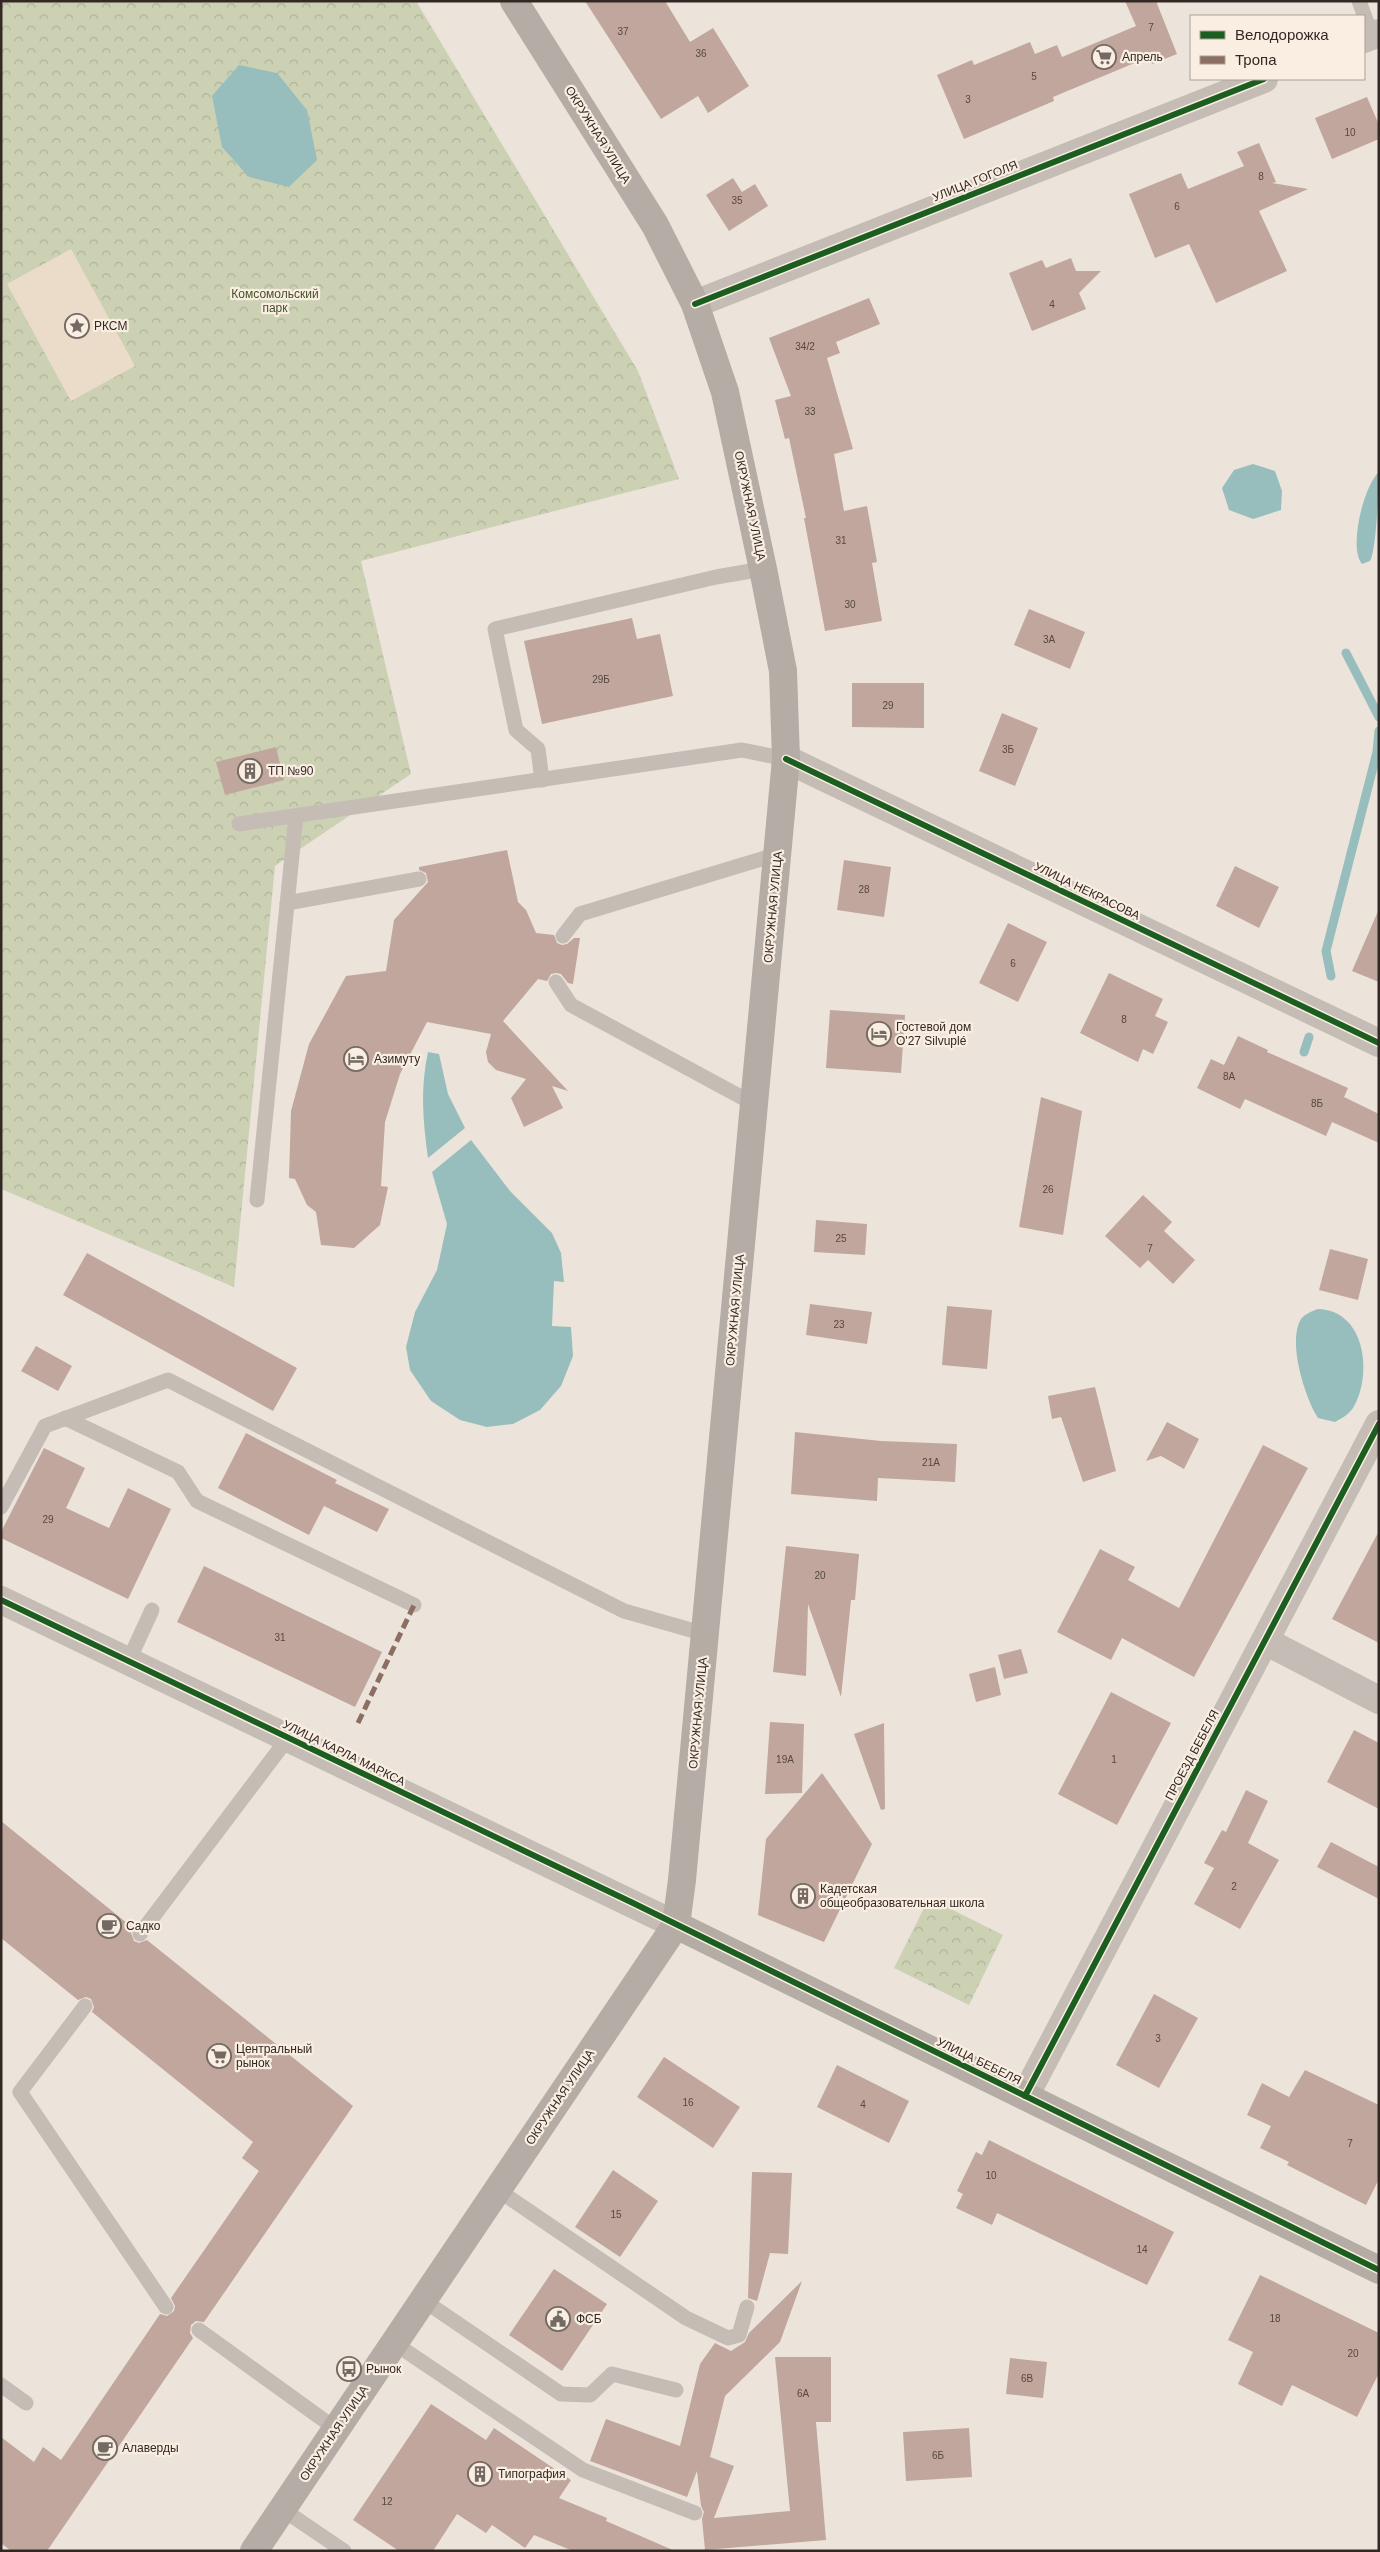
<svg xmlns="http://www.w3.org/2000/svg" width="1380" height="2552" font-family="Arial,sans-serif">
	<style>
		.park { fill: url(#park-crowns) }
		.plaza { fill: #ebdcc9 }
		.water { fill: #97bebd }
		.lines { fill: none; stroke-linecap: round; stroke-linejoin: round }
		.stream { stroke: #97bebd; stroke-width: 9 }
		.building { fill: #c0a69c }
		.lane { stroke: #c4bcb5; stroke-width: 15 }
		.street { stroke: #c4bcb5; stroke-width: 28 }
		.secondary { stroke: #b4aca5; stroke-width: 28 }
		.quiet { stroke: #8d6e63; stroke-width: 5; stroke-dasharray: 10 5; stroke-linecap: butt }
		.cycleway-casing { stroke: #f9eee1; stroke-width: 9 }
		.cycleway { stroke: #1b5e20; stroke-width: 6 }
		.labels { text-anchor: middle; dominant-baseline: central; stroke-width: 4.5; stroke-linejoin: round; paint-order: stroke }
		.number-label { font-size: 10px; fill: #564842 }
		.poi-label { font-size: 12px; fill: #332924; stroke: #f9eee1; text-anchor: start }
		.street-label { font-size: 12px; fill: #332924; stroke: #f9eee1 }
		.park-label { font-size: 12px; fill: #435227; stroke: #f9eee1 }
	</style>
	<defs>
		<pattern id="park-crowns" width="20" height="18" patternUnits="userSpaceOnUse" patternTransform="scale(1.25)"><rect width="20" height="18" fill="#ccd1b4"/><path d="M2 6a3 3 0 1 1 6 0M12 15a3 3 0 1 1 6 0" fill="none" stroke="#b0b39b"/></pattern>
	</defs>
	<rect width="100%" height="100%" fill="#ece4db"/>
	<g class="park">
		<path d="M1,1H416L638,371L679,479L361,561L411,774L275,866L234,1287L1,1189Z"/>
		<path d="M929,1898L1003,1935L969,2005L894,1968Z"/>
	</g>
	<path class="plaza" d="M71,249L135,366L71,401L7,284Z"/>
	<g class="water">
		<path d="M239,65L277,73L307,110L317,160L289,187L249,177L222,147L212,96Z"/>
		<path d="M1253,464L1275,471L1282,491L1281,510L1253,519L1229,510L1222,488L1234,470Z"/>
		<path d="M1379,472C1379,487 1376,552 1370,561L1362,564C1348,548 1364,485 1379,472Z"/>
		<path d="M428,1052L439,1054L448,1094L465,1128L428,1158C423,1122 420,1088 428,1052Z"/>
		<path d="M471,1140L510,1191L552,1233L561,1253L564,1282L554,1281L552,1326L571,1327L573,1356L561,1386L540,1410L513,1424L487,1427L460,1420L431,1401L410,1370L406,1347L415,1312L437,1270L447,1224L432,1172Z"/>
		<path d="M1318,1309C1366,1310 1373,1376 1353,1408C1348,1415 1342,1418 1335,1422L1318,1418C1305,1398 1287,1341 1301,1319C1305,1314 1312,1311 1318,1309Z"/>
	</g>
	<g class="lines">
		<g class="stream">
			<path d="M1346,653L1379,717"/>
			<path d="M1331,976L1326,951L1377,752L1379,731"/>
			<path d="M1304,1052L1309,1037"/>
		</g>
	</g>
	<g class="building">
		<path d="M585,1H665L690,42L713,28L749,86L708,113L698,96L661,119Z"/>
		<path d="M1125,1H1156L1177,54L1152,64L1149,57L1053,97L1054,101L964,139L937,75L972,60L974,65L1030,42L1035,54L1057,45L1062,57L1136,26Z"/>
		<path d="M1367,97L1379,125V139L1332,159L1315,118Z"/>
		<path d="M1259,143L1276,182L1272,183L1308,189L1259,211L1287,271L1216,303L1189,244L1155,258L1129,194L1181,173L1188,189L1244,166L1237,152Z"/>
		<path d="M733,178L742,192L755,184L768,206L729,231L706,195Z"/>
		<path d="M1071,258L1076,271H1101L1079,293L1086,309L1032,331L1009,273L1042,260L1046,268Z"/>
		<path d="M869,298L880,324L836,342L840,353L827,358L853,449L834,454L844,511L867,506L877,562L872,563L882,621L825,631L804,518H806L789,438L785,439L775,400L791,396L769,338Z"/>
		<path d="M1029,609L1085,632L1070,669L1014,645Z"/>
		<path d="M632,618L637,639L660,634L673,696L542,724L524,641Z"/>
		<path d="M852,683H924V728L852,727Z"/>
		<path d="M1002,713L1038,728L1015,786L979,771Z"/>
		<path d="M276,747L284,780L225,795L216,762Z"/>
		<path d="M507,850L518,902L526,910L536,933L554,935L557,943L562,945L567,944L574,938H580L573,984L568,983L561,974L556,973L551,974L547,981L538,979L503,1021L568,1091L552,1086L563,1108L524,1127L511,1098L526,1079L496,1070L488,1062L486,1052L491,1034L427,1022L400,1074L385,1122L381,1186L388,1187L380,1225L354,1248L321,1245L316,1212L307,1205L295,1179L289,1178L291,1111L309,1044L346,976L386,971L394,920L428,882L426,873L419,870V867Z"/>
		<path d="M844,860L891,867L884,917L837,910Z"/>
		<path d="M1235,866L1279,887L1259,928L1216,906Z"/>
		<path d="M1379,909V982L1352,971Z"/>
		<path d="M1008,923L1047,942L1018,1002L979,983Z"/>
		<path d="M1109,973L1163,999L1155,1016L1168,1022L1153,1054L1143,1049L1138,1062L1080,1033Z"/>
		<path d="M830,1010L905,1015L901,1073L826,1068Z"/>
		<path d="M1238,1036L1268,1050L1267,1052L1348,1088L1344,1097L1379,1114V1143L1332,1122L1326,1136L1245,1099L1240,1109L1197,1088L1211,1059L1224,1065Z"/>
		<path d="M1041,1097L1082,1111L1063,1235L1019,1227Z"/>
		<path d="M1143,1195L1172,1222L1164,1231L1195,1260L1173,1284L1148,1260L1140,1268L1105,1236Z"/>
		<path d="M816,1220L867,1224L865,1255L814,1252Z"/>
		<path d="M1330,1249L1368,1259L1358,1300L1319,1290Z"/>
		<path d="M87,1253L297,1368L273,1411L63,1295Z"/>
		<path d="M810,1304L872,1312L867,1344L806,1335Z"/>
		<path d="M947,1306L992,1310L987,1369L942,1365Z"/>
		<path d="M36,1346L72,1366L58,1391L21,1371Z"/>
		<path d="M1095,1387L1116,1471L1083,1482L1061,1417L1052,1419L1048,1396Z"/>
		<path d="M1167,1422L1199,1439L1184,1469L1161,1456L1146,1461Z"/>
		<path d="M795,1432L881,1441L957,1444L955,1482L878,1478L877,1501L791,1494Z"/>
		<path d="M246,1433L337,1480L335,1483L389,1509L377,1532L324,1506L309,1535L218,1488Z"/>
		<path d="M1263,1445L1308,1468L1194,1677L1122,1638L1111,1660L1057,1632L1100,1549L1135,1567L1128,1580L1179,1608Z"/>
		<path d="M44,1448L85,1468L66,1508L109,1528L128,1488L171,1509L128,1599L1,1538V1532Z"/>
		<path d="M1379,1531V1643L1332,1619Z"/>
		<path d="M786,1546L859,1554L855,1600H851L841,1697L808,1604L806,1676L773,1672Z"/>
		<path d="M204,1566L382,1652L355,1707L177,1622Z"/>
		<path d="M1021,1649L1028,1673L1004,1679L998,1655Z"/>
		<path d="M995,1667L1001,1695L976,1702L969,1674Z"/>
		<path d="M1111,1692L1171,1723L1117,1825L1058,1794Z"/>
		<path d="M770,1722L804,1724L802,1793L765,1794Z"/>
		<path d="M884,1723L885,1809L881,1810L854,1734Z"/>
		<path d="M1354,1730L1379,1743V1809L1327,1782Z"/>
		<path d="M822,1773L872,1844L824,1942L758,1915L766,1839Z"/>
		<path d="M1246,1790L1268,1801L1248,1843L1279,1860L1240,1929L1194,1904L1214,1868L1204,1863L1222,1830L1226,1832Z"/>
		<path d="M1,1821L133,1928L131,1933L134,1941L139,1943L147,1940L353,2106L204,2322L196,2321L191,2325L190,2333L193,2338L47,2551H11L1,2543V2437L34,2462L43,2447L61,2460L160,2314L167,2316L174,2311L175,2306L171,2298L259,2171L242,2158L253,2142L92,2012L94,2007L91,1999L86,1997L78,2000L1,1938Z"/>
		<path d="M1331,1842L1379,1867V1899L1317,1867Z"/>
		<path d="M1154,1994L1198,2018L1159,2088L1116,2065Z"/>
		<path d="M664,2057L740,2107L713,2148L637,2097Z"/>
		<path d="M837,2065L909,2101L889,2143L817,2107Z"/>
		<path d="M1305,2070L1379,2105V2179L1366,2205L1287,2165L1289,2162L1260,2148L1271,2126L1247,2115L1262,2083L1289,2097Z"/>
		<path d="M989,2140L1174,2232L1147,2285L997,2213L992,2225L956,2208L963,2194L957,2191L976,2152L982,2155Z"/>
		<path d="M613,2170L658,2201L620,2257L575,2227Z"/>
		<path d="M752,2172L792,2173L788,2254L770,2253L757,2301L748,2298Z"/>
		<path d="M554,2269L607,2304L562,2371L509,2335Z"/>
		<path d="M1260,2275L1379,2333V2373L1357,2417L1292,2385L1282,2406L1238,2384L1253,2352L1228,2340Z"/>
		<path d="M802,2281L780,2342L725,2396L710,2457L734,2466L714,2518L790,2511L775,2357H831V2422H816L826,2540L705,2550L702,2519L704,2512L701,2506L697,2471L687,2497L590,2461L606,2419L680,2446L700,2364L715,2343L731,2351L745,2342L749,2333Z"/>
		<path d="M1010,2358L1047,2362L1043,2398L1006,2394Z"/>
		<path d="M431,2404L486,2440L494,2428L571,2480L559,2498L607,2518L606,2521L675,2551H573L534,2535L525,2548L492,2525L486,2533L457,2514L433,2551H399L353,2520Z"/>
		<path d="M969,2428L972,2477L906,2481L903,2432Z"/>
	</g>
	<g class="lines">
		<g class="lane">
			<path d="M1359,1L1372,36"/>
			<path d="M542,780L538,749L516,730L495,629L716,577L763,569"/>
			<path d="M239,824L742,750L786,759"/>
			<path d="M287,903L419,879"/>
			<path d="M563,936L580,914L778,854"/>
			<path d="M556,982L571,1005L754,1104"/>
			<path d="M257,1200L296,816"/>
			<path d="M65,1418L178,1472L197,1501L414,1605"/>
			<path d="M1,1507L45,1426L168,1380L624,1611L705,1634"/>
			<path d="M128,1662L152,1610"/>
			<path d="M140,1934L288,1738"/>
			<path d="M85,2006L20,2092L166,2307"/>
			<path d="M498,2190L686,2318L728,2338L739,2335L747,2307"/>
			<path d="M423,2300L561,2394L590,2395L612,2374L676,2390"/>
			<path d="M199,2330L336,2429"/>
			<path d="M394,2343L583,2470L695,2513"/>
			<path d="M1,2385L26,2403"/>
			<path d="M282,2509L344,2551"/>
		</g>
		<g class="street">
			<path d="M1364,39L1379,33"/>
			<path d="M695,304L1264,79"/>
			<path d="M786,759L1379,1043"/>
			<path d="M1,1600L676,1925"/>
			<path d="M1265,1641L1379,1700"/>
			<path d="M1025,2096L1379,1424"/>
		</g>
		<g class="secondary">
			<path d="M676,1925L1379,2270"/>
			<path d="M254,2551L676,1925L682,1880L786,759L783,671L763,569L725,392L695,304L655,225L514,1"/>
		</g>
		<path class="quiet" d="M358,1723L414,1605"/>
		<defs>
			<g id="cycleway">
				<path d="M695,304L1264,79"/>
				<path d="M786,759L1379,1043"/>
				<path d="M1,1600L633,1903L1379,2270"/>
				<path d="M1025,2096L1379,1424"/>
			</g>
		</defs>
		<use href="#cycleway" class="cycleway-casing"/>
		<use href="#cycleway" class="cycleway"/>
	</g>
	<defs>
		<symbol id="supermarket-ring" viewBox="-11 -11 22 22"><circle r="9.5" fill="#f9eee1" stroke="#746a64" stroke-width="1.5"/><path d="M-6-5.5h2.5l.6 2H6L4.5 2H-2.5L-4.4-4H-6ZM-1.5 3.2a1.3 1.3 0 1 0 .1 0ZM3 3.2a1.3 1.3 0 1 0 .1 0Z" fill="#746a64"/></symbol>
		<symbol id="sight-ring" viewBox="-11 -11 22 22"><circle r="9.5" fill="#f9eee1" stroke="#746a64" stroke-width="1.5"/><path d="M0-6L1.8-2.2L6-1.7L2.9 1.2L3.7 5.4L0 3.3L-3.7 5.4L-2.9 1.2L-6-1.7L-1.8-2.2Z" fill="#746a64"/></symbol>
		<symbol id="building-ring" viewBox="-11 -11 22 22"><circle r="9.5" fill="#f9eee1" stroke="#746a64" stroke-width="1.5"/><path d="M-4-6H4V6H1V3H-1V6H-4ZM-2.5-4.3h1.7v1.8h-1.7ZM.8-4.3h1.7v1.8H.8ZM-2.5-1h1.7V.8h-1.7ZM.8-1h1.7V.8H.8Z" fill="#746a64"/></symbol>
		<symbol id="hotel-ring" viewBox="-11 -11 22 22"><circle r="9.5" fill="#f9eee1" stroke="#746a64" stroke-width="1.5"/><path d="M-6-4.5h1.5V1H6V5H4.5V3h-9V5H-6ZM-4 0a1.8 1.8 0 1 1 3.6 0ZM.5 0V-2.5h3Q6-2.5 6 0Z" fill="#746a64"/></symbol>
		<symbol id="cafe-ring" viewBox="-11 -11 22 22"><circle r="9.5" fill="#f9eee1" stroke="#746a64" stroke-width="1.5"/><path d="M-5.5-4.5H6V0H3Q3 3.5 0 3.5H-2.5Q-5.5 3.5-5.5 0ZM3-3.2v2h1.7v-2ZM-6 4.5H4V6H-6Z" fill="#746a64"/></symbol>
		<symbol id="civic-ring" viewBox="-11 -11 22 22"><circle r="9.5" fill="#f9eee1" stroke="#746a64" stroke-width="1.5"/><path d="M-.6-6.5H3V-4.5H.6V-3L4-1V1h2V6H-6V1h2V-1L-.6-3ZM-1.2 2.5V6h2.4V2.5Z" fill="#746a64"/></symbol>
		<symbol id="bus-ring" viewBox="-11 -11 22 22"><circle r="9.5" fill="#f9eee1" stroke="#746a64" stroke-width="1.5"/><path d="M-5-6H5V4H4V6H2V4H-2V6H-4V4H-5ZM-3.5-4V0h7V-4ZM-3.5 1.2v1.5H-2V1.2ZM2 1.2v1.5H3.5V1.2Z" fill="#746a64"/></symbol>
	</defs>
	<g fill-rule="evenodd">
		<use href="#supermarket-ring" x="1090" y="43" width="28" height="28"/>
		<use href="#sight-ring" x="63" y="312" width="28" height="28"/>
		<use href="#building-ring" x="236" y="757" width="28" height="28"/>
		<use href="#hotel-ring" x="865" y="1020" width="28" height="28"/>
		<use href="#hotel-ring" x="342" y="1045" width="28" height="28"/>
		<use href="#building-ring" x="789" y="1882" width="28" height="28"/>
		<use href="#cafe-ring" x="95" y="1912" width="28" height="28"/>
		<use href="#supermarket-ring" x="205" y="2042" width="28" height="28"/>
		<use href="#civic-ring" x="544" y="2305" width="28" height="28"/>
		<use href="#bus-ring" x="335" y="2355" width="28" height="28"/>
		<use href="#cafe-ring" x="91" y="2434" width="28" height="28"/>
		<use href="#building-ring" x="466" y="2460" width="28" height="28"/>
	</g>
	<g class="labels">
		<g class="number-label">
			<text x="1151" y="27">7</text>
			<text x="623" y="31">37</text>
			<text x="701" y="53">36</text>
			<text x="1034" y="76">5</text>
			<text x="968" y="99">3</text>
			<text x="1350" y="132">10</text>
			<text x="1261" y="176">8</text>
			<text x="737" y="200">35</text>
			<text x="1177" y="206">6</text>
			<text x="1052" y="304">4</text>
			<text x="805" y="346">34/2</text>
			<text x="810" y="411">33</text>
			<text x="841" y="540">31</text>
			<text x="850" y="604">30</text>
			<text x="1049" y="639">3А</text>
			<text x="601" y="679">29Б</text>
			<text x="888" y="705">29</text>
			<text x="1008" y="749">3Б</text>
			<text x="864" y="889">28</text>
			<text x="1013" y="963">6</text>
			<text x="1124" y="1019">8</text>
			<text x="1229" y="1076">8А</text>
			<text x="1317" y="1103">8Б</text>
			<text x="1048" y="1189">26</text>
			<text x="841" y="1238">25</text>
			<text x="1150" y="1248">7</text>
			<text x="839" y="1324">23</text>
			<text x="931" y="1462">21А</text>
			<text x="48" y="1519">29</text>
			<text x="820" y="1575">20</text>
			<text x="280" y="1637">31</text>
			<text x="785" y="1759">19А</text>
			<text x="1114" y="1759">1</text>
			<text x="1234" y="1886">2</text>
			<text x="1158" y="2038">3</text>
			<text x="688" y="2102">16</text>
			<text x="863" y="2104">4</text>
			<text x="1350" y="2143">7</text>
			<text x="991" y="2175">10</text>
			<text x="616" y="2214">15</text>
			<text x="1142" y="2249">14</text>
			<text x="1275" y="2318">18</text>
			<text x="1353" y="2353">20</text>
			<text x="1027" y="2378">6В</text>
			<text x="803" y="2393">6А</text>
			<text x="938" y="2455">6Б</text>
			<text x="387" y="2501">12</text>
		</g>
		<g class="poi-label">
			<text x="1122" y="57">Апрель</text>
			<text x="94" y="326">РКСМ</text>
			<text x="268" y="771">ТП №90</text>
			<text x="896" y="1027">Гостевой дом<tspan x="896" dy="14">O'27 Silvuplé</tspan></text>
			<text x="374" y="1059">Азимуту</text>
			<text x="820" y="1889">Кадетская<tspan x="820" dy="14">общеобразовательная школа</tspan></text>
			<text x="126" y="1926">Садко</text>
			<text x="236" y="2049">Центральный<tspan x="236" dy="14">рынок</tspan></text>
			<text x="576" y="2319">ФСБ</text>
			<text x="366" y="2369">Рынок</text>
			<text x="122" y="2448">Алаверды</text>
			<text x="498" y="2474">Типография</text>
		</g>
		<g class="street-label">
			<text transform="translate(598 135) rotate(58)">ОКРУЖНАЯ УЛИЦА</text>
			<text transform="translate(975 181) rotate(-22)">УЛИЦА ГОГОЛЯ</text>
			<text transform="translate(750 506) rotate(78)">ОКРУЖНАЯ УЛИЦА</text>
			<text transform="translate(1087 891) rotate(26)">УЛИЦА НЕКРАСОВА</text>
			<text transform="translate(773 907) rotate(-85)">ОКРУЖНАЯ УЛИЦА</text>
			<text transform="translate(735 1310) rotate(-85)">ОКРУЖНАЯ УЛИЦА</text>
			<text transform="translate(698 1713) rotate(-85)">ОКРУЖНАЯ УЛИЦА</text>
			<text transform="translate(344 1753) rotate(26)">УЛИЦА КАРЛА МАРКСА</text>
			<text transform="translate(1192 1755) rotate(-62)">ПРОЕЗД БЕБЕЛЯ</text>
			<text transform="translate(979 2061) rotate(26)">УЛИЦА БЕБЕЛЯ</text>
			<text transform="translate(560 2097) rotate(-56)">ОКРУЖНАЯ УЛИЦА</text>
			<text transform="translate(334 2433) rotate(-56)">ОКРУЖНАЯ УЛИЦА</text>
		</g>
		<g class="park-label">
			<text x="275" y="294">Комсомольский<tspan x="275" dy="14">парк</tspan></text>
		</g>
	</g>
	<rect width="1380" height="2552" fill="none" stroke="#332924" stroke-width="5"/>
	<rect x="1190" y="15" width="175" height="65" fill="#f9eee1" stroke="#aa9f95"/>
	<rect x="1200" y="31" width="25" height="8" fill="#1b5e20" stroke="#aa9f95"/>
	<text x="1235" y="40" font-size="15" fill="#332924">Велодорожка</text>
	<rect x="1200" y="56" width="25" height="8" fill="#8d6e63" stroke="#aa9f95"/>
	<text x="1235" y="65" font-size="15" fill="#332924">Тропа</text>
</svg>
